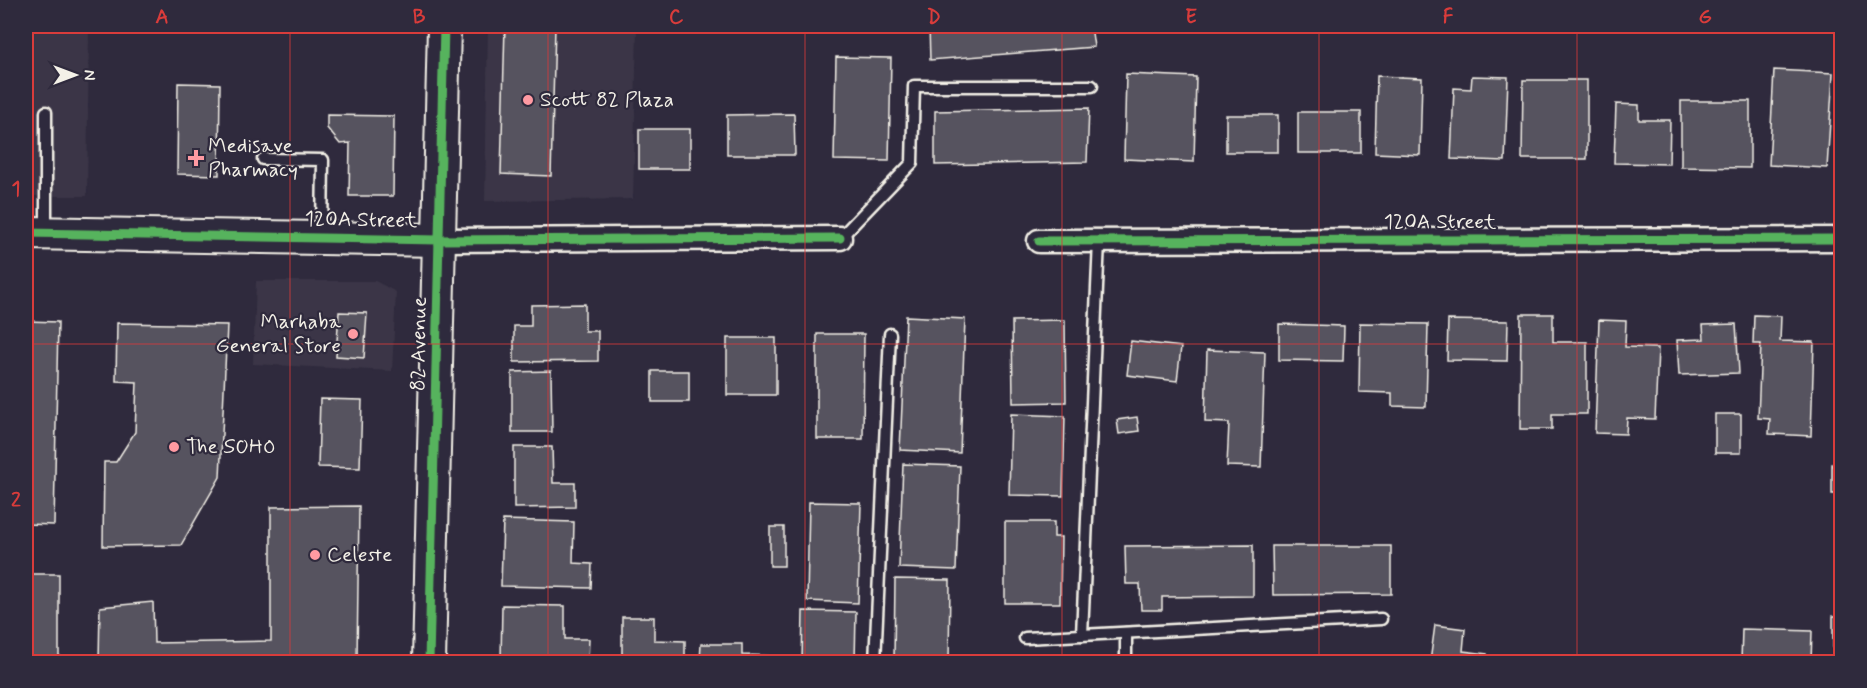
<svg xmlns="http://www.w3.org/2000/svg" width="1867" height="688" font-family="Mynerve,sans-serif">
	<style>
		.built { fill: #3b3647 }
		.building { fill: #56525f; stroke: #f4f1e8; stroke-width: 1.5 }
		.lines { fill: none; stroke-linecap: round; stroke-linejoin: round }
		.lane-casing { stroke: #f4f1e8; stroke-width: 15 }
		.street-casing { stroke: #f4f1e8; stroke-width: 27 }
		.secondary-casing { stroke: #f4f1e8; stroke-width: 36 }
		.lane { stroke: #2f2a3d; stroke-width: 10 }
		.street { stroke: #2f2a3d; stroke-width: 22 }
		.secondary { stroke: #2f2a3d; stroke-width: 32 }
		.cycleway-casing { stroke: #2f2a3d; stroke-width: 13 }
		.cycleway { stroke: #56b35d; stroke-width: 9 }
		.grid { fill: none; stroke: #d93c3b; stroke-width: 1.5; stroke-opacity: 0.55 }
		.poi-dot { fill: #ff9aa2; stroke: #2f2a3d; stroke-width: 2 }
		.labels { text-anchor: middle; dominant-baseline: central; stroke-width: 4.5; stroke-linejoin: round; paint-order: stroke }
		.poi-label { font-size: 21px; fill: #f4f1e8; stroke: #2f2a3d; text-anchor: start }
		.street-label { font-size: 21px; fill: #f4f1e8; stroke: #2f2a3d }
		.neatline { fill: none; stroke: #d93c3b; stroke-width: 2 }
		.grid-label { font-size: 20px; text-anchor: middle; font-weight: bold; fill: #d93c3b }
	</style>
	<rect width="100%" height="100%" fill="#2f2a3d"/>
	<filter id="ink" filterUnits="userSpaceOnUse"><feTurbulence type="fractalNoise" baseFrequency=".0167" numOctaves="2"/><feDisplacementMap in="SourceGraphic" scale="12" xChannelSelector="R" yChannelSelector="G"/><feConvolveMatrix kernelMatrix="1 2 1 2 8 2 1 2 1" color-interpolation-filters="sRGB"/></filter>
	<g filter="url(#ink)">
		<g class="built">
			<path d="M26,26H89L87,196H26Z"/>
			<path d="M488,26H637L633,199L485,201Z"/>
			<path d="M256,281H375L396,292L392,371L253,364Z"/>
		</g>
		<g class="building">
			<path d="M505,26H555L551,176L501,174Z"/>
			<path d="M929,26H1091L1094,47L930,60Z"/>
			<path d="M836,57L891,58L889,161L834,160Z"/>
			<path d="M1774,70L1833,73L1827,168L1769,165Z"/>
			<path d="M1126,74L1196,77L1194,162L1124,159Z"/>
			<path d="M1377,76L1422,78L1420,155L1375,153Z"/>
			<path d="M1472,76L1508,77L1505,161L1451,159L1454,88L1471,89Z"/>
			<path d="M1523,80H1587V159H1522Z"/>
			<path d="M178,83L220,84L219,175L177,174Z"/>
			<path d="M1681,101H1750V168L1681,167Z"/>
			<path d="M1616,104L1639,105V120H1670L1669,164L1614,163Z"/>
			<path d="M1089,108L1087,162L935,165V111Z"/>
			<rect x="1298" y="112" width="63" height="41"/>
			<path d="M794,114L795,155H727V115Z"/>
			<path d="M327,115L394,116L393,196H349L350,143L340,144L327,128Z"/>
			<rect x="1226" y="115" width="52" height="37"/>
			<rect x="639" y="129" width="51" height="40"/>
			<path d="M585,304V331H598V361L514,362V326H531V305Z"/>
			<path d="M339,312L367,313L364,358L336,356Z"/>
			<path d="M1521,314H1553V342H1587V414H1552V429H1520Z"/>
			<path d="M1754,315L1781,316L1780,341L1814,342L1811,436L1769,434L1770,419L1758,418L1761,344H1753Z"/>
			<path d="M906,316L965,319L960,453L900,450Z"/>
			<path d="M1065,320L1066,402L1013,403L1012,321Z"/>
			<path d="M1448,320L1508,321L1507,361L1447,360Z"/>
			<path d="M1599,320L1626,321L1625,347L1658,348L1655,419L1627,418L1626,434L1595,433Z"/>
			<path d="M26,321L58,322L54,525L26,524Z"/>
			<path d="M117,323L227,325L220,477L181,545L103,546L104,462H116L135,432L137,382L116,381Z"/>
			<path d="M1360,323L1428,324L1426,407L1392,406V393L1359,392Z"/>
			<path d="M1279,324L1344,326L1343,361L1279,360Z"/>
			<path d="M1736,324L1739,373L1679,375L1677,340L1704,339L1703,325Z"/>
			<path d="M817,334H864L863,439H817Z"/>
			<rect x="727" y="338" width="49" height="57"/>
			<path d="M1131,341L1181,347L1177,381L1127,375Z"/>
			<path d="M1207,350L1265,352L1261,467L1227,466L1229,423L1205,422Z"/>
			<path d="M551,371L552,432H512V372Z"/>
			<rect x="652" y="371" width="37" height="31"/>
			<path d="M320,399L362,400L360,468L318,467Z"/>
			<path d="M1011,414L1065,416L1063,496L1009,495Z"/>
			<rect x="1715" y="414" width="26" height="39"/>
			<path d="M1137,417L1139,431L1119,434L1117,420Z"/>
			<path d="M514,447H552L553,483H575V507L514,508Z"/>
			<path d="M903,464L960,466L956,570L899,568Z"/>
			<rect x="1832" y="464" width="10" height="30"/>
			<path d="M809,502L861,503L858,603L807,601Z"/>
			<path d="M359,506L357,662H99L100,607L153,602L154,643L271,641V507Z"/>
			<path d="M503,520L574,522L573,563L592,564L591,588L501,586Z"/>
			<path d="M1005,522H1054V537H1061L1060,603H1005Z"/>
			<rect x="770" y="527" width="14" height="39"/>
			<path d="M1253,545V596L1162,597V610H1141L1140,584H1126L1125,546Z"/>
			<path d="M1272,546H1391V594L1273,595Z"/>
			<rect x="26" y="574" width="33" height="88"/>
			<path d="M895,579L950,580L949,662H894Z"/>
			<path d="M502,605L565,606V639H589L588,662L501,661Z"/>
			<path d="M803,611L856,612L855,662H802Z"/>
			<rect x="1833" y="616" width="9" height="46"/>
			<path d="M622,617H654V640L685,641V662H622Z"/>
			<path d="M1435,625L1465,629L1463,651L1487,654L1486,662H1430Z"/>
			<path d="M1742,629L1812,631L1811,662H1741Z"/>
			<path d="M701,644H742V655L778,656L777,662H700Z"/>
		</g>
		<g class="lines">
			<defs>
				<g id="lane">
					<path d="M46,112V230"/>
					<path d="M263,159L323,160L322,234"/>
					<path d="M840,238L912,163L914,86H1092"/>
					<path d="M1082,635L1099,241"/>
					<path d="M1025,638L1381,619"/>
					<path d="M875,662L890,334"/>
					<path d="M1126,662V633"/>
				</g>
				<g id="street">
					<path d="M440,240L840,238"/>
					<path d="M1039,241L1842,239"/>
				</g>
				<g id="secondary">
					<path d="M26,233L440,240"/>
					<path d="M429,662L444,26"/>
				</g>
			</defs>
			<use href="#lane" class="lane-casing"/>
			<use href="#street" class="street-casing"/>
			<use href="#secondary" class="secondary-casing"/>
			<use href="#lane" class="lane"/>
			<use href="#street" class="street"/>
			<use href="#secondary" class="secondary"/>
			<defs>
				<g id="cycleway">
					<path d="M26,233L440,240L840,238"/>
					<path d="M1039,241L1842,239"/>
					<path d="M429,662L444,26"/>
				</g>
			</defs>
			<use href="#cycleway" class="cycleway-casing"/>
			<use href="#cycleway" class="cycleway"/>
		</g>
	</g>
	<path class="grid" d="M290,26V662M548,26V662M805,26V662M1062,26V662M1319,26V662M1577,26V662M26,344H1842"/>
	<g class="poi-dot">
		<circle cx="528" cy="100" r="6"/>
		<path d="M193 149h6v6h6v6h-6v6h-6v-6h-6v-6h6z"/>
		<circle cx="353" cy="334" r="6"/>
		<circle cx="174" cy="447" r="6"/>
		<circle cx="315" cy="555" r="6"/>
	</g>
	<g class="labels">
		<g class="poi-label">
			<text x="540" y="100">Scott 82 Plaza</text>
			<text x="208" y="146">Medisave<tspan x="208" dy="24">Pharmacy</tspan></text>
			<text x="341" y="322" text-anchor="end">Marhaba<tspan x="341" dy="24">General Store</tspan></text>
			<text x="186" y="447">The SOHO</text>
			<text x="327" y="555">Celeste</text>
		</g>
		<g class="street-label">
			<text transform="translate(361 220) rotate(1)">120A Street</text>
			<text x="1440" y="222">120A Street</text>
			<text transform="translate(419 344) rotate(-89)">82 Avenue</text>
		</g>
	</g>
	<rect width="1867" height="688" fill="none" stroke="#2f2a3d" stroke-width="66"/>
	<g transform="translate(75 75) rotate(90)" stroke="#2f2a3d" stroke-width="4.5" paint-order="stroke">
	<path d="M0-4.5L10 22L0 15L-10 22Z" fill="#f4f1e8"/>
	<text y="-9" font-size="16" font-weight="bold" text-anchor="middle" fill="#f4f1e8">N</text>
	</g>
	<rect x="33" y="33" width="1801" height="622" class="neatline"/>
	<g class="grid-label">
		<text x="162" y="23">A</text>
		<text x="419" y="23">B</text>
		<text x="676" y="23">C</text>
		<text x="934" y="23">D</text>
		<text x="1191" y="23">E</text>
		<text x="1448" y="23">F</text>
		<text x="1705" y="23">G</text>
		<text x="16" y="195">1</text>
		<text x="16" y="506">2</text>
	</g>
</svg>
